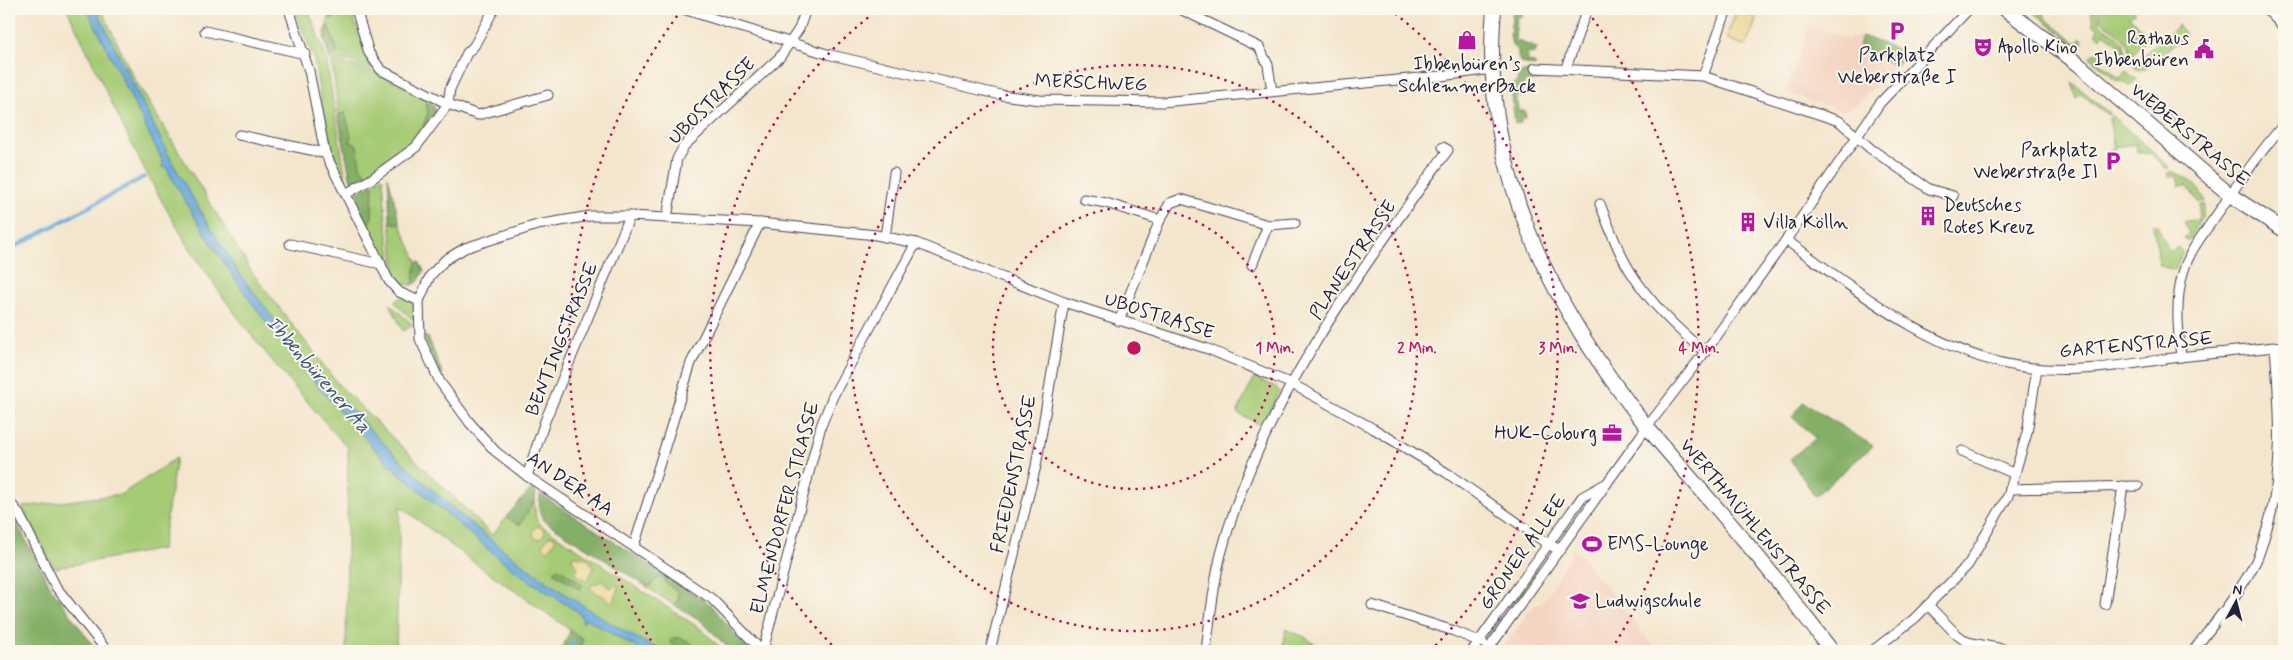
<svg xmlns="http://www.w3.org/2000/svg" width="2293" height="660" font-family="Mynerve,sans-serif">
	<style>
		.built { fill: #f4d3c1 }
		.green { fill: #a6cb75; stroke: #647658 }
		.forest { fill: #84af66; stroke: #536850 }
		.sand { fill: #eeda9e; stroke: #887e6c }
		.water { fill: #69a7db; stroke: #46648b }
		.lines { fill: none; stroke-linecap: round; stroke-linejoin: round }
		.stream { stroke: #69a7db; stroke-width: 4 }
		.minor-casing { stroke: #423f51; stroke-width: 11 }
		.secondary-casing { stroke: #423f51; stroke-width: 16 }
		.minor { stroke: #fff; stroke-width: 9 }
		.secondary { stroke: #fff; stroke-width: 14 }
		.ring { fill: none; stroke: #c2185b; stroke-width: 2.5; stroke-dasharray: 2.5 5 }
		.labels { text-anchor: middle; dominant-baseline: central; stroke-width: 4; stroke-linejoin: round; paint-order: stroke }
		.poi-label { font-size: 19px; fill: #22223b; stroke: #fbf7ec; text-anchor: start }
		.street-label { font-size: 19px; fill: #22223b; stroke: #fbf7ec }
		.water-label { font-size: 20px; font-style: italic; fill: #3e577b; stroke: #fbf7ec }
		.centre { fill: #c2185b; stroke: #fbf7ec; stroke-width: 2.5 }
		.ring-label { font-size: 15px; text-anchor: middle; font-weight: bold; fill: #c2185b; stroke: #fbf7ec; stroke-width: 4; stroke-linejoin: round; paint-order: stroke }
	</style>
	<rect width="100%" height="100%" fill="#fbf7ec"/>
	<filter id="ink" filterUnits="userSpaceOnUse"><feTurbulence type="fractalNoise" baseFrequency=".02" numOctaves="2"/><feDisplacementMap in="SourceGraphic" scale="10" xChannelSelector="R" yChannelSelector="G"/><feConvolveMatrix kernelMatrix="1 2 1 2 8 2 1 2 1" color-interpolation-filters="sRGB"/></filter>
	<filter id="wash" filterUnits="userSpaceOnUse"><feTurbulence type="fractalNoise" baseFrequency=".0096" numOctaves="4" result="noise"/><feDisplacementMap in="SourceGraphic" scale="20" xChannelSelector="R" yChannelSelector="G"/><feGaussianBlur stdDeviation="1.12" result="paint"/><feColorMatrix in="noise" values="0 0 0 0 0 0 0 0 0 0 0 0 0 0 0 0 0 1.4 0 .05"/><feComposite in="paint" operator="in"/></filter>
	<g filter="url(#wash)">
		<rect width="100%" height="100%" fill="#f4e6cd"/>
		<g class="built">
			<path d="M1810,25L1848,39L1862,36L1895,48L1904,57L1856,105L1841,111L1785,92Z"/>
			<path d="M2284,455V514L2278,513Z"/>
			<path d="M1574,548L1658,651H1500L1529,611L1546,598Z"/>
		</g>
		<g class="green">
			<path d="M67,9H101L134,78L252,272L338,384L492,535L507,517L520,524L534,501L536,519L542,526L701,629L724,651H578L583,639L461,553L400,506L396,651H346L348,448C299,393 250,338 209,277C151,194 111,100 67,9Z"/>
			<path d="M294,9H308L326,57L346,180L342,179L328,144L314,59Z"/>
			<path d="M331,9H350L372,69L349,61H330L324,38Z"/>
			<path d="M2030,9H2038L2043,12L2046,19L2076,43L2081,38L2083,41L2081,49Z"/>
			<path d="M2091,9H2096C2097,37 2130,29 2125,58L2120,54L2124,48L2104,33L2100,38L2095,34L2099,29L2093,25Z"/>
			<path d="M2098,9H2133L2136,12L2130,16L2149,38L2129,58C2132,37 2112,32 2100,19Z"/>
			<path d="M2178,25L2186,34L2146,68L2140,70L2135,68V62Z"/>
			<path d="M2097,52L2100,54L2096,59L2120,78L2126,71L2137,80L2130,87L2123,82L2116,80L2090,57Z"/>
			<path d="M332,63C365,63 395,83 424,97L428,112L423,127L425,129L410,145L386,161L384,165L362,178L351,181L339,118Z"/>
			<path d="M2072,82L2110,114L2108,115L2081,94L2076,99Z"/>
			<path d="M2139,86L2149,101L2175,118L2177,123L2175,126L2135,91Z"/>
			<path d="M2112,116L2169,167L2167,169L2151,154L2137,152L2136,144L2115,147V154L2108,152L2114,146L2109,118Z"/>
			<path d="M2170,171C2184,174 2201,187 2205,201L2198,202L2187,185L2179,186L2177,176L2169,177L2168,173Z"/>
			<path d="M381,177L383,178L386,220L393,273L390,271L368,222L373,184Z"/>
			<path d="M2200,204H2205L2203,215L2188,241L2184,238L2189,233L2183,221L2198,220Z"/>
			<path d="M390,222L400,224L417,262L413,285L401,284L396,280Z"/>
			<path d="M2153,225H2157L2170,252L2177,247L2183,251L2175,270L2160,266Z"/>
			<path d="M401,297L409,300L414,307V321L394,302Z"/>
			<path d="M390,304L412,324V326L403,331Z"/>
			<path d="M1254,378L1276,387L1279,392L1262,426L1237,413Z"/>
			<path d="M176,458L162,549L54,568L22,507L122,494Z"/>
			<path d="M1538,568L1542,572L1494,637L1487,638Z"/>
			<path d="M663,576L665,582L678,592V600L674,605L644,585L651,586L655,580Z"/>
			<path d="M1286,629L1305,637L1324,651H1282Z"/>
		</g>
		<g class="forest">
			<path d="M331,9H350L331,19Z"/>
			<path d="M1513,9H1522V16L1517,17L1515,40L1537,48L1535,54L1528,53L1527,61L1536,64L1534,66L1521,63L1518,57V50L1512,46L1510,34Z"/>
			<path d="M328,25L338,52L332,58C324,51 324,34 328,25Z"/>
			<path d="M1862,36L1895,48L1904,57L1894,67L1888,61H1884L1887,54H1875L1859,45Z"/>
			<path d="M1528,71L1535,73V76H1539L1540,80L1524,82V90L1517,91L1518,111H1525L1526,118H1521V123L1515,124L1511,87L1516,83L1520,73Z"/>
			<path d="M424,97C433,103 436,107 436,117L425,129L423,127L428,112Z"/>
			<path d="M345,112L351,136L350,142L357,145L360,167L365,171L366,175L351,181L338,116Z"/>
			<path d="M388,176L400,224L390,222Z"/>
			<path d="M373,184L372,217L369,223C355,214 356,210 352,195Z"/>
			<path d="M419,261L424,271L418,282L413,285L416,264Z"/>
			<path d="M425,336L428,337L443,375H440L424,338Z"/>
			<path d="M1803,402L1873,446L1815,496L1790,459L1815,438L1792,417Z"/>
			<path d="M532,488L536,491L535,502L534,501L520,525L506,517Z"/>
			<path d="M540,494L710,604L749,651H731L700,620L674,605L678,600V592L665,582L663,577L655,580L651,586L644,585L543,520L539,510Z"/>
			<path d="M14,518L52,589L97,651H9V524Z"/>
			<path d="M558,568L580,582L582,585L580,590L555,573V570Z"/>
			<path d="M570,631L583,639L578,651H561Z"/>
			<path d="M673,638C683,637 694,642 696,651C685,651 676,652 670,642Z"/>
		</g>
		<g class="sand">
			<path d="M1737,10L1753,16L1756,20L1746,46L1728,39L1727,36Z"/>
			<path d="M538,526L544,529L545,533L540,539L534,538L533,530Z"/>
			<path d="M550,535L556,539L548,551L542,545Z"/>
			<path d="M574,556L587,558L594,568L587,581L575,573L578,568L571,557Z"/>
			<path d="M602,581L609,588L616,585L618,587V592L613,601L610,602L603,596L590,589L592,585Z"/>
		</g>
		<path class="water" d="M87,9H96L172,162L210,227L239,273L311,368L313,367C411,481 527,581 661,651H642L590,621L586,619L583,623L582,618L578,612L531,582L496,556L384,460C380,451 371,449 367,440C289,359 222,269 168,171L166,167L162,168L163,162Z"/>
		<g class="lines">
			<g class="stream">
				<path d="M9,250L144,177"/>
				<path d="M570,651L574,641"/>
			</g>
		</g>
	</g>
	<g filter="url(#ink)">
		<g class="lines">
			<defs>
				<g id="minor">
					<path d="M289,9L309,71L325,153L389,281L399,292L419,301"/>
					<path d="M356,9L369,53L381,70L448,104L478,115L548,95"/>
					<path d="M683,9L827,54L1001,95L1040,100L1162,102L1441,76L1492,69"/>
					<path d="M1180,9L1259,47L1268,65L1272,91"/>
					<path d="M2266,9L2284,27"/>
					<path d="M205,31L305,54"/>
					<path d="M1535,68L1703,76L1839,121L1871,149L1929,189L1953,196"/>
					<path d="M1566,68L1587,9"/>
					<path d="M1703,76L1727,9"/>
					<path d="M239,135L325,153"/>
					<path d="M346,194L370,180L416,147L448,104L450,89L467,53L474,46L494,9"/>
					<path d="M1084,199L1106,203L1160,220"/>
					<path d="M1600,204C1610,229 1619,255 1634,277C1653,306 1678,330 1705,352"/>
					<path d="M667,218L677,159L684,146L780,57L799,29L806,9"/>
					<path d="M885,237L894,173"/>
					<path d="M1786,240C1855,289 1931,352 2017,366C2071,375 2125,365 2179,357C2214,353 2249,350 2284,346"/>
					<path d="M290,244L381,264"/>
					<path d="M1252,265L1268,225"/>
					<path d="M1119,321L1160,220L1170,203L1181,199L1268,225L1295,223"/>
					<path d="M2181,357C2178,329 2175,301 2183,273C2190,248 2206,231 2220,210C2240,180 2261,151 2284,124"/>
					<path d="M1962,451L2015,474"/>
					<path d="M527,476L545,421L630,216"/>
					<path d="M2010,489L2138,486"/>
					<path d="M9,504L14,507L19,514L56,587L107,651"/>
					<path d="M634,546L691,363L760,223"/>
					<path d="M2105,604L2123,486"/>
					<path d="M1372,605L1454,631L1483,643"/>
					<path d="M1928,605L1956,634L1967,642L2012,651"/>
					<path d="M762,651L712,599L527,476L495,451L470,423L440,382L420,339L419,301L430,276L445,260L465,248L537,225L590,216H630L760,223L876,235L916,243L1064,302L1208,349L1292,384L1374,429L1447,473L1549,545L1561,550"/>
					<path d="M763,651L821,426L833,396L916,243"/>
					<path d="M990,651L1036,466L1064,302"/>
					<path d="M1206,651C1210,619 1213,586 1221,554C1260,405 1359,273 1448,150L1443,147"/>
					<path d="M1472,651L1582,497L1607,483"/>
					<path d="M1487,651L1647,427L1705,352L1786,240L1880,103L1969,9"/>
					<path d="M1872,651L1914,619L1968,565L2008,496L2027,433L2037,368"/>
					<path d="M2193,651C2215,622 2240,593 2256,561C2260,553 2262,544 2265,535C2285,475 2280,410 2275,347"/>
				</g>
				<g id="secondary">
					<path d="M1494,9C1479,167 1551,306 1647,427C1678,465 1712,501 1743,539C1774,575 1803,614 1832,651"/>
					<path d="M2005,9L2078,64L2230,195L2284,230"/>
				</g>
			</defs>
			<use href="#minor" class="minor-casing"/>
			<use href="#secondary" class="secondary-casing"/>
			<use href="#minor" class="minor"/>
			<use href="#secondary" class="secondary"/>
		</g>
	</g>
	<g class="ring">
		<circle cx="1134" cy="348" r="141"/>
		<circle cx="1134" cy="348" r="283"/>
		<path d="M837 650A424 424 0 0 1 879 9M1389 9A424 424 0 0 1 1431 650"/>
		<path d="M655 647A565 565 0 0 1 680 12M1588 12A565 565 0 0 1 1613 647"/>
	</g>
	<defs>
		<symbol id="parking-bare" viewBox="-9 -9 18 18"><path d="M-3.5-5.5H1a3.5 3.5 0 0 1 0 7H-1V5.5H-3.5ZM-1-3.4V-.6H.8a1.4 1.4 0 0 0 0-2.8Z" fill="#b5179e" stroke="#fbf7ec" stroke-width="2.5" paint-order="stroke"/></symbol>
		<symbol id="shop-bare" viewBox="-9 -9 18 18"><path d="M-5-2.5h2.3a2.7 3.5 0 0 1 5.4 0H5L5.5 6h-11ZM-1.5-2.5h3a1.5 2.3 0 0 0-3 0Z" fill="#b5179e" stroke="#fbf7ec" stroke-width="2.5" paint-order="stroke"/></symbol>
		<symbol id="theatre-bare" viewBox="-9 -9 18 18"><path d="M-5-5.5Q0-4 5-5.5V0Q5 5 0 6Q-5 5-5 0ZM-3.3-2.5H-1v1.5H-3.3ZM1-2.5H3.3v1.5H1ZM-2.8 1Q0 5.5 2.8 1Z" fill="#b5179e" stroke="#fbf7ec" stroke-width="2.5" paint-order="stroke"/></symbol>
		<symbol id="civic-bare" viewBox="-9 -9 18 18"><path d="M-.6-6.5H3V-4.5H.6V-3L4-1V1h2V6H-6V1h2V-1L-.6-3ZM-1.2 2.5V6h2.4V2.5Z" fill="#b5179e" stroke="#fbf7ec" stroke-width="2.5" paint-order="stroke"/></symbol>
		<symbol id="building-bare" viewBox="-9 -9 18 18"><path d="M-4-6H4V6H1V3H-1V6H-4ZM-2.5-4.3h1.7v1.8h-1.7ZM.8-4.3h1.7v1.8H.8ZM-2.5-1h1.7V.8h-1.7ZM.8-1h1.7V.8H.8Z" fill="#b5179e" stroke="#fbf7ec" stroke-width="2.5" paint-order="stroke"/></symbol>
		<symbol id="office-bare" viewBox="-9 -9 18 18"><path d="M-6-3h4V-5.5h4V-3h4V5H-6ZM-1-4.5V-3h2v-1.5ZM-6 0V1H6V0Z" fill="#b5179e" stroke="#fbf7ec" stroke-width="2.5" paint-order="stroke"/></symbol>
		<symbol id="stadium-bare" viewBox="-9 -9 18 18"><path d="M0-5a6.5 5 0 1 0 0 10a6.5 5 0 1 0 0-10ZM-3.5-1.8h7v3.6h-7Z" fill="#b5179e" stroke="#fbf7ec" stroke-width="2.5" paint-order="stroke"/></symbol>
		<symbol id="school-bare" viewBox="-9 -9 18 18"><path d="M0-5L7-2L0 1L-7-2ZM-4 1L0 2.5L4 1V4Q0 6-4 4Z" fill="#b5179e" stroke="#fbf7ec" stroke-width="2.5" paint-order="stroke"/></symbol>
	</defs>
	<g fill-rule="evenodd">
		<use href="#parking-bare" x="1883" y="17" width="28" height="28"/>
		<use href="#shop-bare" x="1453" y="26" width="28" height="28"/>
		<use href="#theatre-bare" x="1969" y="33" width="28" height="28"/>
		<use href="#civic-bare" x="2190" y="35" width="28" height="28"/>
		<use href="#parking-bare" x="2099" y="147" width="28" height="28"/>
		<use href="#building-bare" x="1914" y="202" width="28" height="28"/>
		<use href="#building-bare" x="1734" y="208" width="28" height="28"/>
		<use href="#office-bare" x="1598" y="419" width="28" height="28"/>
		<use href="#stadium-bare" x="1578" y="530" width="28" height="28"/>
		<use href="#school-bare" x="1566" y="587" width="28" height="28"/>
	</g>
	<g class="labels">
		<g class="poi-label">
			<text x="2189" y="38" text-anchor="end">Rathaus<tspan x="2189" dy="22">Ibbenbüren</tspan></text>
			<text x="1998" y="47">Apollo Kino</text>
			<text x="1897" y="55" text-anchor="middle">Parkplatz<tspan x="1897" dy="22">Weberstraße I</tspan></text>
			<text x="1467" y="64" text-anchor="middle">Ibbenbüren’s<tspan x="1467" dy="22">SchlemmerBack</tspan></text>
			<text x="2098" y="150" text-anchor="end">Parkplatz<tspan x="2098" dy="22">Weberstraße II</tspan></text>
			<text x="1943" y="205">Deutsches<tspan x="1943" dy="22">Rotes Kreuz</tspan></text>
			<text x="1763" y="222">Villa Kölln</text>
			<text x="1597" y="433" text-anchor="end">HUK-Coburg</text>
			<text x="1607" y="544">EMS-Lounge</text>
			<text x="1595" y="601">Ludwigschule</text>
		</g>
		<g class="street-label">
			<text transform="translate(1091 83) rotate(2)">MERSCHWEG</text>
			<text transform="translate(712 101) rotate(-45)">UBOSTRASSE</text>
			<text transform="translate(2190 135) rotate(40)">WEBERSTRASSE</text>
			<text transform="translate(1353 260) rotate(-56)">PLANESTRASSE</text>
			<text transform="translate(1159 316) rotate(18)">UBOSTRASSE</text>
			<text transform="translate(562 339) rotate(-68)">BENTINGSTRASSE</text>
			<text transform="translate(2136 345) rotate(-5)">GARTENSTRASSE</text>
			<text transform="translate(1014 474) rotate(-78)">FRIEDENSTRASSE</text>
			<text transform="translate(570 484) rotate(34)">AN DER AA</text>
			<text transform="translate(785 508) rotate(-75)">ELMENDORFER STRASSE</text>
			<text transform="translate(1755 527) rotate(50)">WERTHMÜHLENSTRASSE</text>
			<text transform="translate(1523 552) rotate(-55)">GRONER ALLEE</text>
		</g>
		<g class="water-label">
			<text transform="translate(318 375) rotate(49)">Ibbenbürener Aa</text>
		</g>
	</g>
	<circle cx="1134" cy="348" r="8" class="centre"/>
	<g class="ring-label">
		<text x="1275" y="353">1 Min.</text>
		<text x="1417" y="353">2 Min.</text>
		<text x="1558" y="353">3 Min.</text>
		<text x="1699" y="353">4 Min.</text>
	</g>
	<rect width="2293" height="660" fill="none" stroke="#fbf7ec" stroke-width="30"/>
	<g transform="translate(2236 602) rotate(7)" stroke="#fbf7ec" stroke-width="4" paint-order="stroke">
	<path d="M0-4L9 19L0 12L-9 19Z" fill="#22223b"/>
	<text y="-8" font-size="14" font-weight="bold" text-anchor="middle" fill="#22223b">N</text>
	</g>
</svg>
